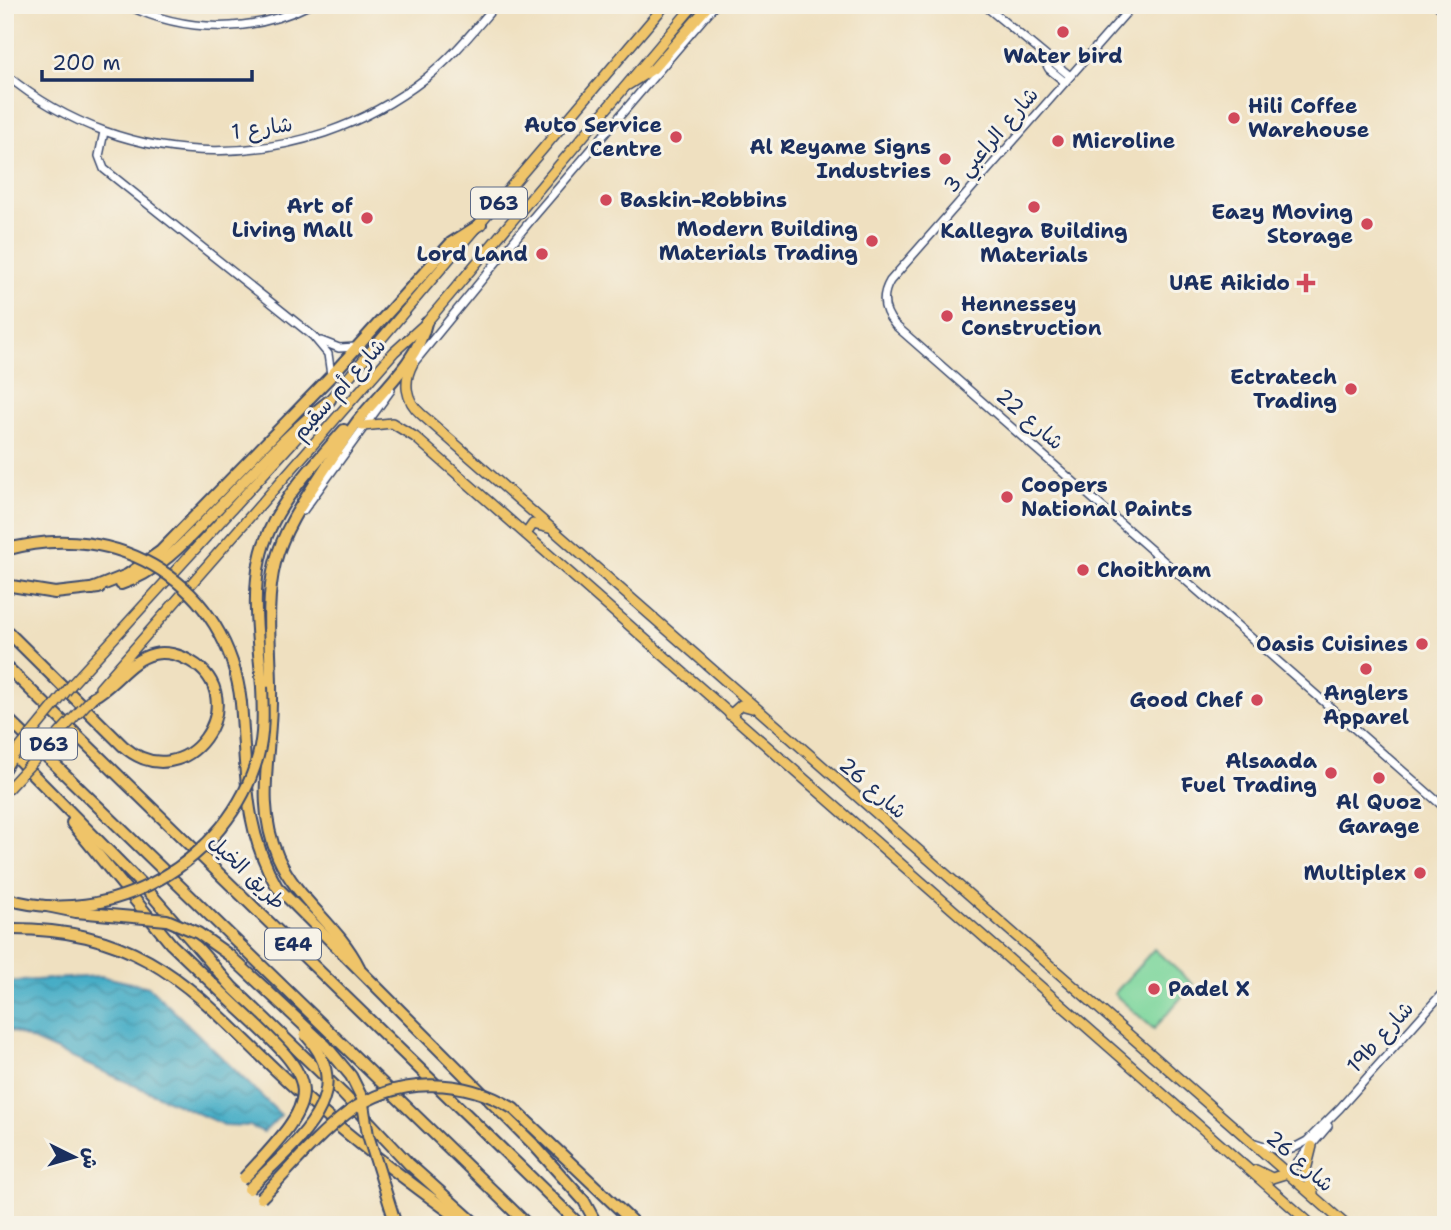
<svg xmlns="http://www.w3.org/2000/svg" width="1451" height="1230" font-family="'Shantell Sans','Playpen Sans Arabic',sans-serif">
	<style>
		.garden { fill: #7dd69c; stroke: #4c827d; stroke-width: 2 }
		.water { fill: url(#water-waves); stroke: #316e92; stroke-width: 2 }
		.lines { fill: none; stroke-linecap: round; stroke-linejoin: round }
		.minor-casing { stroke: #3b4a6d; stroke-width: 10 }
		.major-casing { stroke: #3b4a6d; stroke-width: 12 }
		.highway-casing { stroke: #3b4a6d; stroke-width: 14 }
		.minor { stroke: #fff; stroke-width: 7 }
		.major { stroke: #efc469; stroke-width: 9 }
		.highway { stroke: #efc469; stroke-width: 10 }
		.major-bridge-casing { stroke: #3b4a6d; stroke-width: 12; stroke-linecap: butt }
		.highway-bridge-casing { stroke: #3b4a6d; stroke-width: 14; stroke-linecap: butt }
		.major-bridge { stroke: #efc469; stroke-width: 9 }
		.highway-bridge { stroke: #efc469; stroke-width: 10 }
		.poi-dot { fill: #d1495b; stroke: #f7f3e8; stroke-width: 2.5 }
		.labels { text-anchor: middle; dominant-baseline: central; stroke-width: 6; stroke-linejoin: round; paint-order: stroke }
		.shield { fill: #f7f3e8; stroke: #5d6a87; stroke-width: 2 }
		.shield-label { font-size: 19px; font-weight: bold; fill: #1b2f5e }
		.poi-label { font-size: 21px; font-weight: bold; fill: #1b2f5e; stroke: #f7f3e8; text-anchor: end }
		.street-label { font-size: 21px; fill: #1b2f5e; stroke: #f7f3e8 }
	</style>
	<defs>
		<pattern id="water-waves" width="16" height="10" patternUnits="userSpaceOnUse" patternTransform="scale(1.75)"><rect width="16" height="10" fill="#47adc6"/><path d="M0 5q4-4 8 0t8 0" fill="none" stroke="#3a8da4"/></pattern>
	</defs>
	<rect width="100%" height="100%" fill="#f7f3e8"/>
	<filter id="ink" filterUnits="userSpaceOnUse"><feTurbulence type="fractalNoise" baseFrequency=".0143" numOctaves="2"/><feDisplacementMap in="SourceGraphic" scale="14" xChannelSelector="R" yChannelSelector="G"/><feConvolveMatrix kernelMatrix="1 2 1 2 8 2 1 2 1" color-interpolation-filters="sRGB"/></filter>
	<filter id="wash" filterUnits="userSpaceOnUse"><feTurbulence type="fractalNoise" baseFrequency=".00686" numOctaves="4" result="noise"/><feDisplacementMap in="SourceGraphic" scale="28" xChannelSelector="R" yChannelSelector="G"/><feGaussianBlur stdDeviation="1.57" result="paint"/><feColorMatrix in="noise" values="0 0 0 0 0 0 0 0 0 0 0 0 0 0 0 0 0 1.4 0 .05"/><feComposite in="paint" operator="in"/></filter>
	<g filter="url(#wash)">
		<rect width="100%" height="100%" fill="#efe0c0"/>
		<path class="garden" d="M1154,949L1193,984L1154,1029L1114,994Z"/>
		<path class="water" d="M100,976L149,987L281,1115L264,1132L250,1126L224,1125L5,1028V982Z"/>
	</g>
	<g filter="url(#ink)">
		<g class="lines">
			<defs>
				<g id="minor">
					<path d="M127,5C185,33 252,34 309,5"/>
					<path d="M984,5L1070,76"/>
					<path d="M1133,5L890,281C881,296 883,311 895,325L1446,809"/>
					<path d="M1437,5L1446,13"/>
					<path d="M1042,56L1049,69L1065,82"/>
					<path d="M5,74C127,176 302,175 426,78C453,57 474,30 496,5"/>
					<path d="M104,132L99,156L104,169L313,336L328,354L331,375"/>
					<path d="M321,341L339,348L356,347"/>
					<path d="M412,365L530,221L715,5"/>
					<path d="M303,511L391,390"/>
					<path d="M1255,1143L1280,1151L1292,1149L1307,1141L1340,1108L1446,989"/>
					<path d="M1288,1173L1328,1126"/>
				</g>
				<g id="major">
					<path d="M628,85L653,69L709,5"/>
					<path d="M413,363C403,381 405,400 421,414L1346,1225"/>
					<path d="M326,404L665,5"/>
					<path d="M363,426L392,423L415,437L1312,1225"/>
					<path d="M526,534L533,524L549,528"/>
					<path d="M73,683L313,420"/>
					<path d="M100,688L394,352L426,323L694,5"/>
					<path d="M730,715L741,705L752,708"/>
					<path d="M5,769L13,756"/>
					<path d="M1312,1146L1306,1170L1313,1193"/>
					<path d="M1256,1170L1272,1178L1288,1173"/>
				</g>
				<g id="highway">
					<path d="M121,584C161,571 189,538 218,508C254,471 289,432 330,400"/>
					<path d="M5,585L55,593L99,588"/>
					<path d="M92,589L127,575L161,551L331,376L451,243L481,224"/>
					<path d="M5,629L123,746C187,801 256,698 190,661C180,655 166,651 154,654C128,660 116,685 93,697"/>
					<path d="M5,665L580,1225"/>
					<path d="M262,687C259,646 251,600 260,559C270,509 312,467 344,430"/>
					<path d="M241,703C247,769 242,827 277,887L533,1144L584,1201L597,1225"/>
					<path d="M5,716L528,1225"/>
					<path d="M5,746L149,892L232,987L343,1094L409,1164L477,1225"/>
					<path d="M72,823L171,944L238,1008"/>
					<path d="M5,929C165,926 207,1013 313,1104C362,1148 415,1187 468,1225"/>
					<path d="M359,967C338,925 297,900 278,857C255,805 271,754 271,700C272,655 264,607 275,563C284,528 305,499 324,470C335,453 346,437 357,422C380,392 418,361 426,323"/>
				</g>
			</defs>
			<use href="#minor" class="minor-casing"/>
			<use href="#major" class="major-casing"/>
			<use href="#highway" class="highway-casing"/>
			<use href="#minor" class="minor"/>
			<use href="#major" class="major"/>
			<use href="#highway" class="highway"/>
			<defs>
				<g id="major-bridge">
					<path d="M13,756L73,683"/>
					<path d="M5,792L93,697"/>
				</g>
				<g id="highway-bridge">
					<path d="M5,550C118,517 228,585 241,703"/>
					<path d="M5,898C110,932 230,860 258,756C264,734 263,710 262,687"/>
					<path d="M47,906L76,912L167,920L198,933L229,955L326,1046L351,1076L362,1098L368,1135L396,1225"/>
					<path d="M238,1008C323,1086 324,1093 244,1178"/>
					<path d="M249,1189C291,1145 363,1096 305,1034"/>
					<path d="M261,1198C289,1170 315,1138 346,1114C395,1076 463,1077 514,1109L636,1225"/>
				</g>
			</defs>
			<use href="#major-bridge" class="major-bridge-casing"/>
			<use href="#highway-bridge" class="highway-bridge-casing"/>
			<use href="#major-bridge" class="major-bridge"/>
			<use href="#highway-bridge" class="highway-bridge"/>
		</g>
	</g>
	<g class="poi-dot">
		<circle cx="1063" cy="32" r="7"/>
		<circle cx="1234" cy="118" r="7"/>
		<circle cx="676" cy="137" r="7"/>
		<circle cx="1058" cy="141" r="7"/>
		<circle cx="945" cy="159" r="7"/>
		<circle cx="606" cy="200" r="7"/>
		<circle cx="1034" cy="207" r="7"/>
		<circle cx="367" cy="218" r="7"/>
		<circle cx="1367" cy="224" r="7"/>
		<circle cx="872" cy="241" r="7"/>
		<circle cx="542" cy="254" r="7"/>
		<path d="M1302.5 272.5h7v7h7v7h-7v7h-7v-7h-7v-7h7z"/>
		<circle cx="947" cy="316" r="7"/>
		<circle cx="1351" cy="389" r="7"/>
		<circle cx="1007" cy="497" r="7"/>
		<circle cx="1083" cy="570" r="7"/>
		<circle cx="1422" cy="644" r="7"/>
		<circle cx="1366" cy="669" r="7"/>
		<circle cx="1257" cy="700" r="7"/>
		<circle cx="1331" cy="773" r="7"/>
		<circle cx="1379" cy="778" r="7"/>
		<circle cx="1420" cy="873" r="7"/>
		<circle cx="1154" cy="989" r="7"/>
	</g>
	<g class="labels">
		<g class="shield">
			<rect x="471" y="187.5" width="56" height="31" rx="5"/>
			<rect x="21" y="728.5" width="56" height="31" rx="5"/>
			<rect x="265" y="928.5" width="56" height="31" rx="5"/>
		</g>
		<g class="shield-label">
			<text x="499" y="203">D63</text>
			<text x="49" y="744">D63</text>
			<text x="293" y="944">E44</text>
		</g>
		<g class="poi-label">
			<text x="1063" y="56" text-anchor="middle">Water bird</text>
			<text x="1248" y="106" text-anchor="start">Hili Coffee<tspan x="1248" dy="24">Warehouse</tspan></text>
			<text x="662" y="125">Auto Service<tspan x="662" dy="24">Centre</tspan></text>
			<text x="1072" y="141" text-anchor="start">Microline</text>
			<text x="931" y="147">Al Reyame Signs<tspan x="931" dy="24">Industries</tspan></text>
			<text x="620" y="200" text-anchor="start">Baskin-Robbins</text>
			<text x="353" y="206">Art of<tspan x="353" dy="24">Living Mall</tspan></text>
			<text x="1353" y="212">Eazy Moving<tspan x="1353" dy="24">Storage</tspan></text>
			<text x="858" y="229">Modern Building<tspan x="858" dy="24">Materials Trading</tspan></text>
			<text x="1034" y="231" text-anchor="middle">Kallegra Building<tspan x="1034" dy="24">Materials</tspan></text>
			<text x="528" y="254">Lord Land</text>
			<text x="1290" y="283">UAE Aikido</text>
			<text x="961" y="304" text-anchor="start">Hennessey<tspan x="961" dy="24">Construction</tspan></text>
			<text x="1337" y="377">Ectratech<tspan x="1337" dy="24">Trading</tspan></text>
			<text x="1021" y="485" text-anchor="start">Coopers<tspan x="1021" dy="24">National Paints</tspan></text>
			<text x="1097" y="570" text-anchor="start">Choithram</text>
			<text x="1408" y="644">Oasis Cuisines</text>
			<text x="1366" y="693" text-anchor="middle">Anglers<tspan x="1366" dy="24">Apparel</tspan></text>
			<text x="1243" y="700">Good Chef</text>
			<text x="1317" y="761">Alsaada<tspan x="1317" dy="24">Fuel Trading</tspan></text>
			<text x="1379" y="802" text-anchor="middle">Al Quoz<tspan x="1379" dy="24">Garage</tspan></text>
			<text x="1406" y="873">Multiplex</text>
			<text x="1168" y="989" text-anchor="start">Padel X</text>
		</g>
		<g class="street-label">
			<text transform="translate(262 128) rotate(-8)">شارع 1</text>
			<text transform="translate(991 140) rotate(-49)">شارع الراعبي 3</text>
			<text transform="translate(339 389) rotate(-48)">شارع أم سقيم</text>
			<text transform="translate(1030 419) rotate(41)">شارع 22</text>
			<text transform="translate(873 788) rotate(41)">شارع 26</text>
			<text transform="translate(247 872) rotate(44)">طريق الخيل</text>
			<text transform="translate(1380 1037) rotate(-48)">19b شارع</text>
			<text transform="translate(1300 1161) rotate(41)">شارع 26</text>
		</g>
	</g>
	<rect width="1451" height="1230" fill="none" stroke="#f7f3e8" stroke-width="28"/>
	<g transform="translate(74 1157) rotate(95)" stroke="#f7f3e8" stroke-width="5" paint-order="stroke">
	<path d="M0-5L12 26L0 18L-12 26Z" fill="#1b2f5e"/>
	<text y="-10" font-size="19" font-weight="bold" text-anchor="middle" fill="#1b2f5e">ش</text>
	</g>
	<path d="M42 70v10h210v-10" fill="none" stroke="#1b2f5e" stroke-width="3.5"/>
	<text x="52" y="70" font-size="21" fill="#1b2f5e" stroke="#f7f3e8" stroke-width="5" paint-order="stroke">200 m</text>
</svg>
